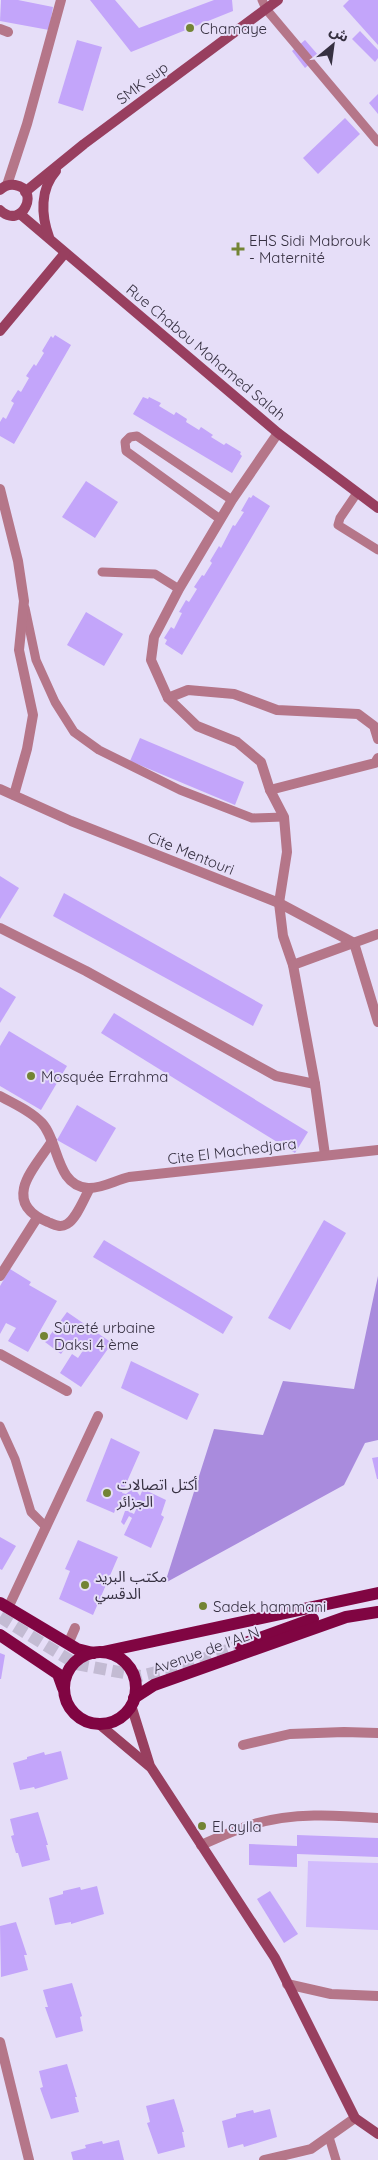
<svg xmlns="http://www.w3.org/2000/svg" width="378" height="2160" font-family="Quicksand,'Noto Sans Arabic',sans-serif">
	<style>
		.green { fill: #d2bcfd }
		.forest { fill: #a98bdd }
		.building { fill: #c3a5fa }
		.lines { fill: none; stroke-linecap: round; stroke-linejoin: round }
		.primary-tunnel { stroke: #c3bbd3; stroke-width: 12; stroke-dasharray: 12 6; stroke-linecap: butt }
		.service { stroke: #b57689; stroke-width: 9 }
		.minor { stroke: #b57689; stroke-width: 10 }
		.secondary { stroke: #983f5f; stroke-width: 10 }
		.primary { stroke: #800542; stroke-width: 12 }
		.poi-dot { fill: #738434; stroke: #e6def8; stroke-width: 2 }
		.labels { text-anchor: middle; dominant-baseline: central; stroke-width: 4; stroke-linejoin: round; paint-order: stroke }
		.poi-label { font-size: 15px; fill: #363041; stroke: #e6def8; text-anchor: start }
		.street-label { font-size: 15px; fill: #363041; stroke: #e6def8 }
	</style>
	<rect width="100%" height="100%" fill="#e6def8"/>
	<path class="green" d="M308,1861L378,1863V1930L306,1927Z"/>
	<path class="forest" d="M378,1276V1440L365,1443L344,1485L165,1583L214,1429L263,1435L283,1381L354,1389Z"/>
	<g class="building">
		<path d="M1,0H18L53,7L49,30L0,21Z"/>
		<path d="M90,0H115L139,28L214,0H232L233,11L131,52Z"/>
		<path d="M349,0H378V45L343,6Z"/>
		<path d="M360,31L378,50V58L375,62L352,39Z"/>
		<path d="M77,40L102,47L83,111L58,103Z"/>
		<path d="M305,40L319,56L305,68L292,51Z"/>
		<path d="M378,94V114L369,103Z"/>
		<path d="M345,118L360,134L318,174L303,158Z"/>
		<path d="M55,335L71,345L14,444L0,436V422L3,417L6,419L14,403L11,401L18,390L21,392L29,378L26,376L34,364L36,366L44,353L42,351L51,336L53,338Z"/>
		<path d="M143,397L148,399L149,397L161,403L159,406L174,415L176,412L187,419L186,422L199,430L201,427L213,435L211,437L224,445L226,443L241,452L240,454L242,456L232,473L133,414Z"/>
		<path d="M86,481L118,502L95,538L62,517Z"/>
		<path d="M253,495L270,506L182,655L165,644L167,640L164,638L171,627L174,629L182,613L179,612L186,600L189,602L197,589L194,587L202,575L204,576L212,563L210,561L219,546L221,548L233,525L235,526L244,512L241,511L249,497L251,498Z"/>
		<path d="M86,612L123,634L104,666L67,645Z"/>
		<path d="M140,738L244,782L235,805L130,761Z"/>
		<path d="M0,876L19,888L0,919Z"/>
		<path d="M64,893L263,1005L253,1026L53,916Z"/>
		<path d="M0,987L16,997L0,1023Z"/>
		<path d="M114,1013L308,1132L295,1153L101,1033Z"/>
		<path d="M9,1031L67,1066L41,1110L0,1086V1046Z"/>
		<path d="M77,1105L116,1128L96,1162L57,1140Z"/>
		<path d="M324,1220L346,1233L290,1330L268,1318Z"/>
		<path d="M104,1240L233,1317L223,1334L93,1257Z"/>
		<path d="M10,1269L31,1282L29,1285L57,1301L28,1352L8,1341L16,1328L6,1323L0,1334V1286Z"/>
		<path d="M67,1312L112,1343L81,1387L60,1373L72,1354L78,1358L84,1349L71,1340L61,1354L45,1342Z"/>
		<path d="M131,1361L199,1394L187,1420L121,1388Z"/>
		<path d="M111,1438L140,1452L122,1493L126,1494L131,1490H136L140,1496L143,1489L166,1500L161,1515L164,1517L151,1548L124,1535L132,1518L129,1516L124,1525L121,1522L125,1511H128L134,1514L139,1503L129,1508H116L114,1513L86,1501Z"/>
		<path d="M378,1457V1479H377L372,1458Z"/>
		<path d="M0,1537L16,1546L2,1570L0,1569Z"/>
		<path d="M78,1540L118,1557L93,1615L59,1599L70,1571L65,1569Z"/>
		<path d="M0,1653L5,1655L1,1679H0Z"/>
		<path d="M61,1751L68,1779L35,1789L34,1787L20,1790L13,1763L27,1759V1757L44,1752L45,1755Z"/>
		<path d="M38,1812L48,1845H46L50,1860L22,1867L18,1853H16L11,1836L14,1835L10,1819Z"/>
		<path d="M297,1835L378,1838V1857L297,1854V1867L249,1865V1844L297,1846Z"/>
		<path d="M97,1886L104,1914L71,1924V1922L55,1925L49,1898L63,1894V1891L80,1887L81,1890Z"/>
		<path d="M270,1891L298,1934L284,1943L257,1899Z"/>
		<path d="M16,1922L27,1955H24L28,1970L1,1977L0,1926Z"/>
		<path d="M72,1983L82,2016L80,2017L83,2031L56,2038L45,2007H48L43,1990Z"/>
		<path d="M67,2064L77,2097H75L79,2112L51,2119L40,2088L43,2087L39,2071Z"/>
		<path d="M174,2099L184,2132H182L185,2147L158,2154L147,2123L150,2122L146,2106Z"/>
		<path d="M270,2109L277,2137L244,2147L243,2144L228,2148L222,2121L236,2117V2114L253,2110L254,2113Z"/>
		<path d="M119,2140L124,2160H73L71,2152L86,2148L85,2145L102,2141L103,2144Z"/>
	</g>
	<g class="lines">
		<path class="primary-tunnel" d="M0,1617L76,1664L140,1676L190,1664L240,1645"/>
		<g class="service">
			<path d="M262,0L266,9L378,142"/>
			<path d="M357,493L340,518L338,525L378,550"/>
			<path d="M220,519L126,451L125,442L130,437L137,436L232,500"/>
			<path d="M102,572L155,574L179,589"/>
			<path d="M25,608L36,660L55,702L74,732L99,750L180,790L252,818L284,817"/>
			<path d="M0,1426L15,1459L31,1512L46,1527"/>
			<path d="M329,2137L336,2160"/>
		</g>
		<g class="minor">
			<path d="M0,29L8,32"/>
			<path d="M7,185L27,124L61,0"/>
			<path d="M278,433L232,500L179,589L154,637L151,660L168,698L197,726L237,742L261,762L270,790L284,817L287,852L279,903L283,936L293,965L315,1084L325,1155"/>
			<path d="M0,489L18,561L24,601L19,650L33,715L27,749L14,795"/>
			<path d="M168,698L188,690L234,694L277,710L358,714L374,726L378,739"/>
			<path d="M0,789L71,821L279,903L354,943L378,1022"/>
			<path d="M270,790L375,763L378,758"/>
			<path d="M0,928L86,971L276,1076L315,1084"/>
			<path d="M293,965L378,934"/>
			<path d="M0,1096C14,1104 31,1111 42,1123C59,1142 56,1186 88,1188C101,1189 116,1180 129,1177L378,1150"/>
			<path d="M52,1141C44,1154 27,1173 24,1188C20,1206 33,1216 48,1222C55,1225 60,1228 67,1224C77,1218 84,1198 90,1188"/>
			<path d="M0,1276L37,1218"/>
			<path d="M0,1354L67,1391"/>
			<path d="M8,1608L98,1416"/>
			<path d="M68,1644L75,1628"/>
			<path d="M243,1745L290,1734L344,1732L378,1733"/>
			<path d="M201,1845C218,1838 234,1830 251,1825C291,1812 337,1815 378,1818"/>
			<path d="M287,1984L331,1994L378,1996"/>
			<path d="M0,2042L29,2160"/>
			<path d="M264,2160L311,2149L355,2118"/>
		</g>
		<g class="secondary">
			<path d="M0,190C4,186 9,184 15,185C41,189 22,231 0,210"/>
			<path d="M25,192L84,144L278,0"/>
			<path d="M20,214L278,433L378,508"/>
			<path d="M49,237C41,215 40,189 56,171"/>
			<path d="M0,331L65,253"/>
			<path d="M131,1705L150,1766L275,1958L355,2118L378,2134"/>
			<path d="M99,1724L149,1766"/>
		</g>
		<g class="primary">
			<path d="M0,1603L77,1649L93,1653"/>
			<path d="M0,1635L58,1674L63,1688"/>
			<path d="M240,1645L313,1619"/>
			<path d="M103,1652L378,1593"/>
			<circle cx="100" cy="1688" r="36"/>
			<path d="M134,1698L154,1685L346,1617L378,1612"/>
		</g>
	</g>
	<g class="poi-dot">
		<circle cx="190" cy="28" r="5"/>
		<path d="M235.5 241.5h5v5h5v5h-5v5h-5v-5h-5v-5h5z"/>
		<circle cx="31" cy="1076" r="5"/>
		<circle cx="44" cy="1336" r="5"/>
		<circle cx="107" cy="1493" r="5"/>
		<circle cx="85" cy="1585" r="5"/>
		<circle cx="203" cy="1606" r="5"/>
		<circle cx="202" cy="1826" r="5"/>
	</g>
	<g class="labels">
		<g class="poi-label">
			<text x="200" y="28">Chamaye</text>
			<text x="249" y="240">EHS Sidi Mabrouk<tspan x="249" dy="17">- Maternité</tspan></text>
			<text x="41" y="1076">Mosquée Errahma</text>
			<text x="54" y="1327">Sûreté urbaine<tspan x="54" dy="17">Daksi 4 ème</tspan></text>
			<text x="117" y="1484">أكتل اتصالات<tspan x="117" dy="17">الجزائر</tspan></text>
			<text x="95" y="1576">مكتب البريد<tspan x="95" dy="17">الدقسي</tspan></text>
			<text x="213" y="1606">Sadek hammani</text>
			<text x="212" y="1826">El aylla</text>
		</g>
		<g class="street-label">
			<text transform="translate(142 83) rotate(-37)">SMK sup</text>
			<text transform="translate(206 352) rotate(40)">Rue Chabou Mohamed Salah</text>
			<text transform="translate(191 853) rotate(22)">Cite Mentouri</text>
			<text transform="translate(232 1151) rotate(-7)">Cite El Machedjara</text>
			<text transform="translate(206 1650) rotate(-20)">Avenue de l'ALN</text>
		</g>
	</g>
	<g transform="translate(333 45) rotate(29)" stroke="#e6def8" stroke-width="4" paint-order="stroke">
	<path d="M0-4L9 19L0 12L-9 19Z" fill="#363041"/>
	<text y="-8" font-size="14" font-weight="bold" text-anchor="middle" fill="#363041">ش</text>
	</g>
</svg>
